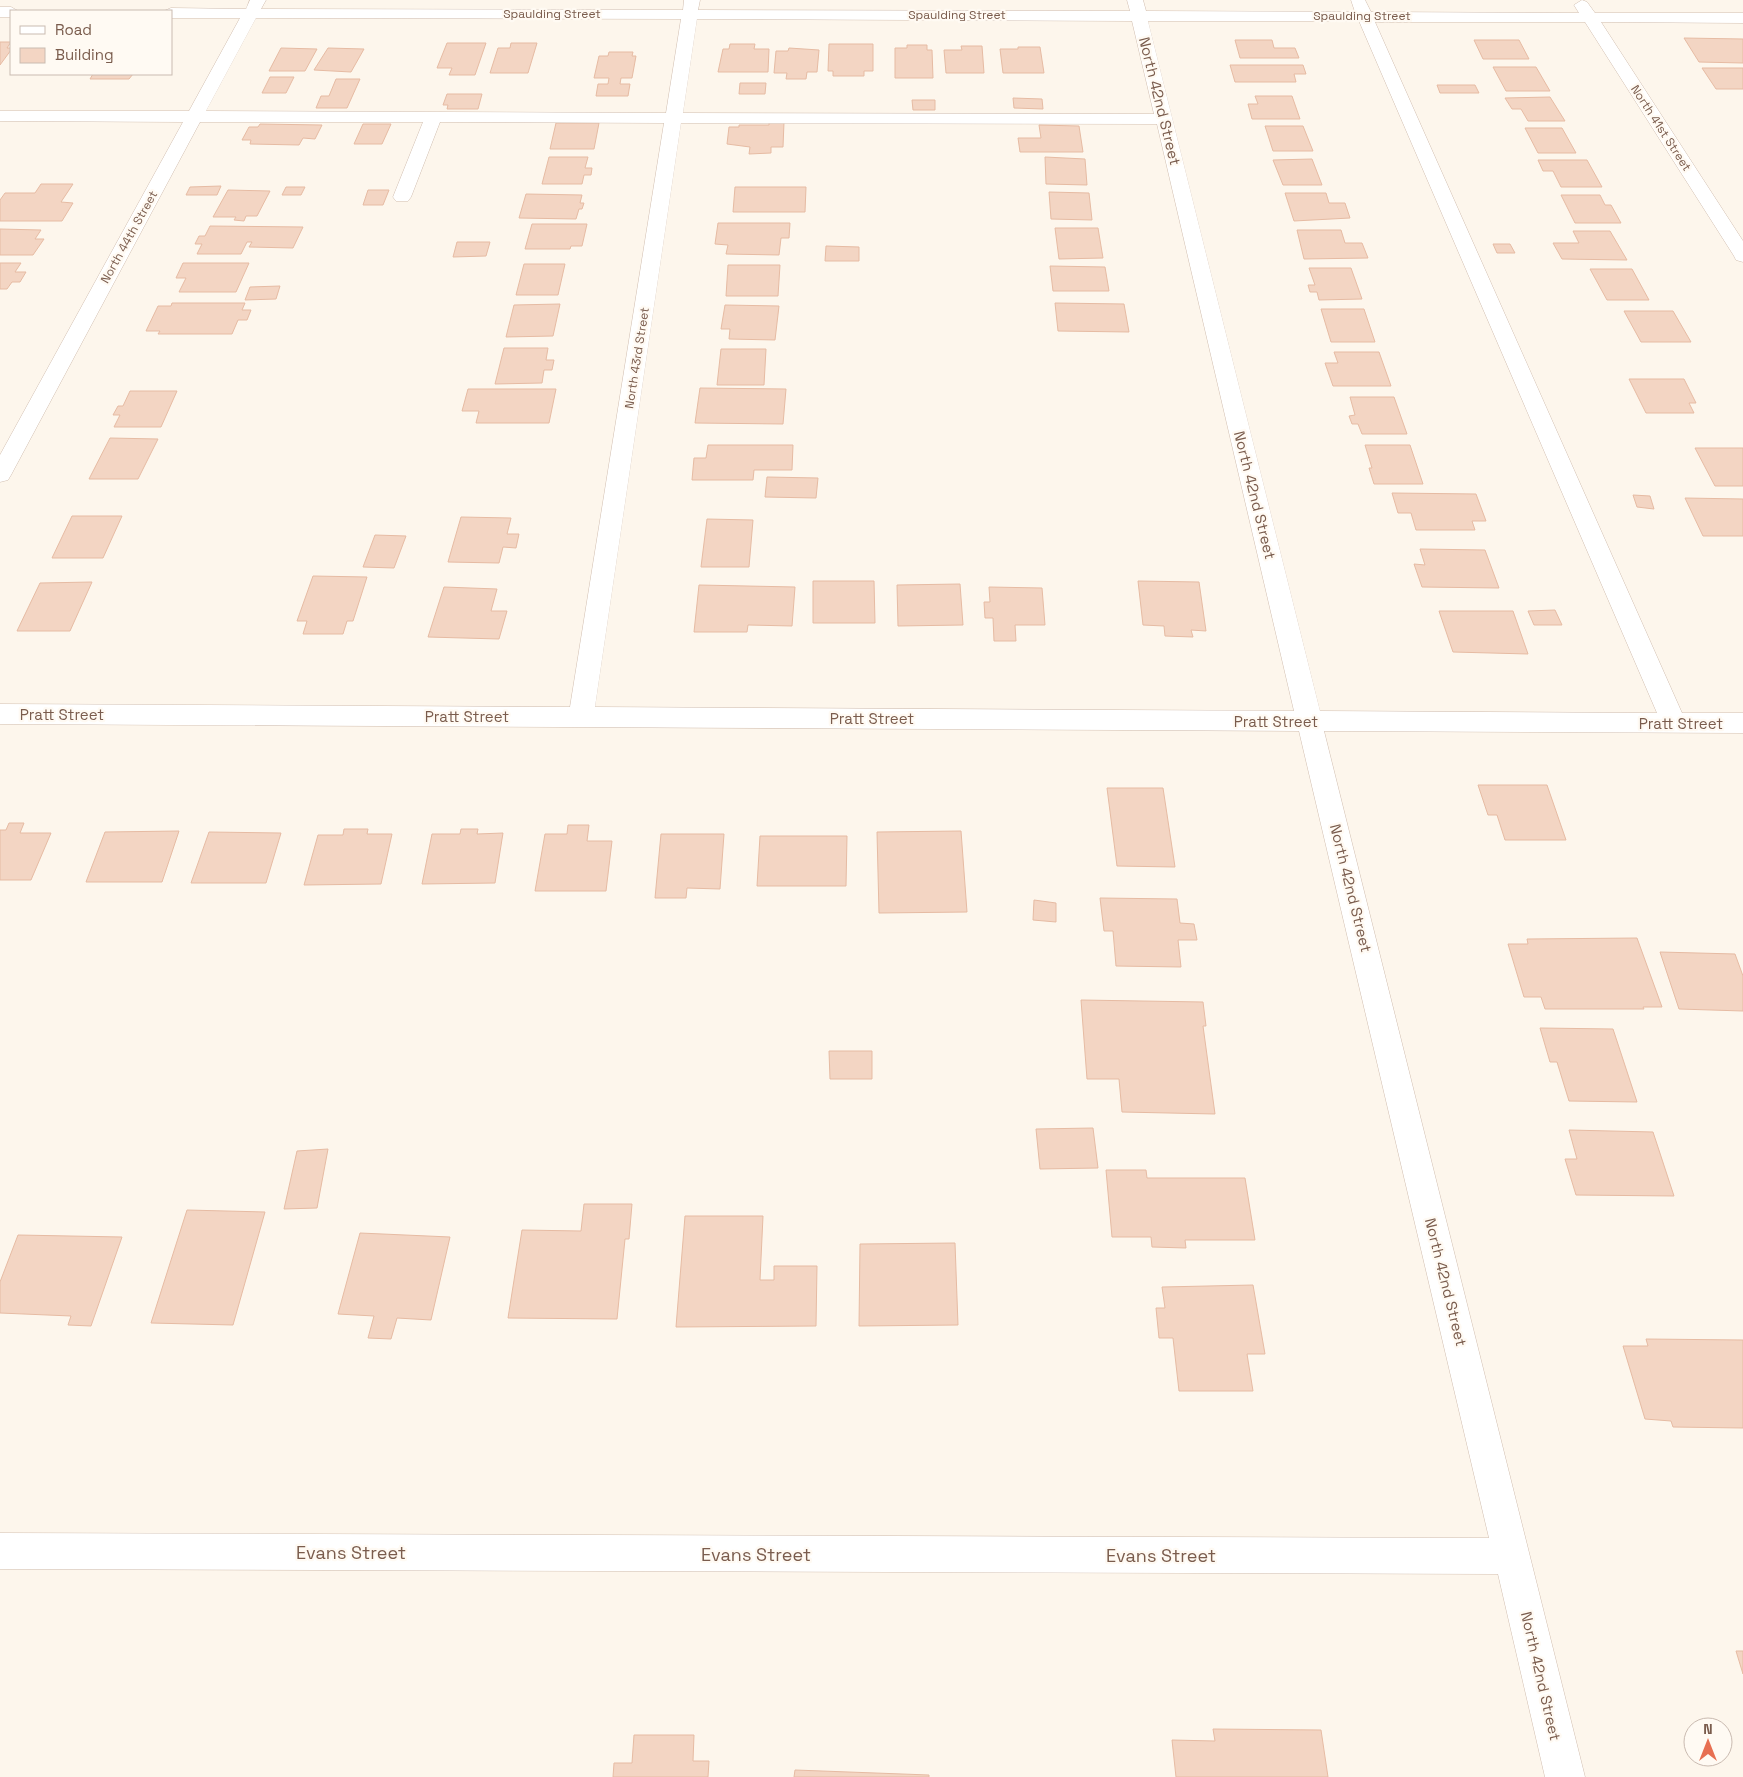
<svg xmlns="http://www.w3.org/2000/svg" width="1743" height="1777" font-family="'Space Grotesk',sans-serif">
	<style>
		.building { fill: #f3d5c3; stroke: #e6bba3 }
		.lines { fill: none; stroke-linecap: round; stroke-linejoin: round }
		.minor-casing { stroke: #d1beb0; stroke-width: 1 }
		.minor { fill: #fff; fill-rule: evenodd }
		.labels { text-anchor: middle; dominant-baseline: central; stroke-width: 4.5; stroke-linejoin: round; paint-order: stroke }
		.far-street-label { font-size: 12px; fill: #7a5c4d; stroke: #fffaf3 }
		.street-label { font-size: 15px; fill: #7a5c4d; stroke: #fffaf3 }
		.near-street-label { font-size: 18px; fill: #7a5c4d; stroke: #fffaf3 }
	</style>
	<rect width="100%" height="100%" fill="#fdf6ec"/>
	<g class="building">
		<path d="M1684,38L1743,39V63L1699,62Z"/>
		<path d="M1235,40H1272L1274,48H1295L1299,58H1240Z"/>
		<path d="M1474,40H1519L1529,59H1483Z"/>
		<path d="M0,42H11L7,48H11V50L0,65Z"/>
		<path d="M447,43H486L475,75H449L452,68H437Z"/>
		<path d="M511,43H537L528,73H490L498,48H510Z"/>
		<path d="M730,44H755L754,49H769L768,72H718L723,49H729Z"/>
		<path d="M829,44H873V71H864V76H833V71H828Z"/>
		<path d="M907,45H927V50H932L933,78H895V48H907Z"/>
		<path d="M961,46H982L984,73H946L944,50H962Z"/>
		<path d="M1018,47H1040L1044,73H1003L1000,49H1018Z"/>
		<path d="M281,48L317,49L305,71H269Z"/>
		<path d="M328,48L364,49L351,72L314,70Z"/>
		<path d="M789,48L819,50L817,72H807L806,79H786L787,73H774L776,51H788Z"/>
		<path d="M609,52H633L632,56H636L632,78H621L620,84H630L628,96H596L598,84H608L609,78H594L599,56H608Z"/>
		<path d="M1230,65H1303L1306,74H1294L1296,82H1235Z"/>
		<path d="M1493,67H1536L1550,91H1506Z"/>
		<path d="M1702,68H1743V89H1716Z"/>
		<path d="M70,74H133L129,79H90L93,74Z"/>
		<path d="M270,77H294L286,93H262Z"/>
		<path d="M336,79H360L347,108H316L321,96H329Z"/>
		<path d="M740,83H766L765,94H739Z"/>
		<path d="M1437,85H1475L1479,93H1440Z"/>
		<path d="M447,94H482L478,109H447L448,105H443Z"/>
		<path d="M1255,96H1292L1300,119H1252L1248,104H1258Z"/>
		<path d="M1550,97L1565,121H1528L1521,109H1512L1505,98Z"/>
		<path d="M1013,98L1042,99L1043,109L1014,108Z"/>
		<path d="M912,100H935V110H913Z"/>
		<path d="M769,122H784L783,147H771V153L749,154L750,147L727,144L729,127H739V125H769Z"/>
		<path d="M556,123H599L594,149H550Z"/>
		<path d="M260,124L322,125L315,139L303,138L299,145L250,144L251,140H242L249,127H258Z"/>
		<path d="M363,124H391L382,144H354Z"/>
		<path d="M1039,125L1079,126L1083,152H1020L1018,138H1041Z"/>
		<path d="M1265,126H1303L1313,151H1273Z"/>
		<path d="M1525,128H1562L1576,153H1538Z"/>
		<path d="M549,157H588L585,168H592L591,175H584L582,184H542Z"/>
		<path d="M1045,157L1085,159L1087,185L1046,184Z"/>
		<path d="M1312,159L1322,185H1283L1273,160Z"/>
		<path d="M1538,160H1587L1602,187H1561L1553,171H1543Z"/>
		<path d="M41,184H73L61,202L73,203L62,221H0V200L5,193H35Z"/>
		<path d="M221,186L217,195H186L190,187Z"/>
		<path d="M286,187H305L301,195H282Z"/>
		<path d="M735,187H806L805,212H733Z"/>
		<path d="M228,190L270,191L257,216H246L244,221L234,220L236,217H213Z"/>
		<path d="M368,190H389L383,205H363Z"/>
		<path d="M1049,192L1089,193L1092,220L1051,219Z"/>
		<path d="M1285,193H1326L1329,203H1345L1350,218L1294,221Z"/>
		<path d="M526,194L582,195L580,203H584L582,209H579L576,219L519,218Z"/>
		<path d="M1561,195H1600L1605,205H1611L1621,223H1575Z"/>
		<path d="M718,223H790L789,238H781L779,255L726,254L728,245L715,244Z"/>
		<path d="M532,224H587L582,246H571L570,249H525Z"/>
		<path d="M210,226L303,227L293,248L249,247L252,242H247L241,254H197L202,244H195L199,236H205Z"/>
		<path d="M1055,228H1098L1103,258L1059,259Z"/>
		<path d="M0,229L41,230L35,239H44L33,255H0Z"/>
		<path d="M1297,230H1341L1345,243H1362L1368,258L1304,259Z"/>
		<path d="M1573,231H1610L1627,260L1562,259L1553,243H1579Z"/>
		<path d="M457,242H490L486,256L453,257Z"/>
		<path d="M1493,244H1510L1515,253H1497Z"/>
		<path d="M826,246L859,247V261H825Z"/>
		<path d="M0,263H21L15,272H26L20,282H12L7,289H0Z"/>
		<path d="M183,263H249L236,292H179L186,278H176Z"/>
		<path d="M524,264H565L558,295H516Z"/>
		<path d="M728,265H780L778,296H726Z"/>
		<path d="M1050,266L1105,267L1109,291H1053Z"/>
		<path d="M1309,268H1351L1362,299L1319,300L1317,292H1310L1308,285H1315Z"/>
		<path d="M1590,269H1632L1649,300H1607Z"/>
		<path d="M280,286L276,299L245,300L250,287Z"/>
		<path d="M172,303H245L242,310H251L247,320H238L232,334H158L160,331H146L158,306H171Z"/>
		<path d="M1055,303L1124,304L1129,332L1058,331Z"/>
		<path d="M560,304L553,336L506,337L514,305Z"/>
		<path d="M725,305L779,306L775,340L729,339L730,329H721Z"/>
		<path d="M1321,309H1364L1375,342H1331Z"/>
		<path d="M1624,311H1673L1691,342H1641Z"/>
		<path d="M504,348H548L546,360H554L552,370H544L542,383L495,384Z"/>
		<path d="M721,349H766L764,385H717Z"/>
		<path d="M1334,352H1379L1391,386H1333L1325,363H1338Z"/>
		<path d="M1629,379H1684L1696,403H1689L1694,413H1646Z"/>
		<path d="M700,388L786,389L783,424L695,423Z"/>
		<path d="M468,389H556L549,423H476L479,411H462Z"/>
		<path d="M130,391H177L161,427H114L120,415H113L118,406H123Z"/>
		<path d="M1350,397H1394L1407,434H1362L1358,424H1352L1349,416L1355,415Z"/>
		<path d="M110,438L158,439L138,479H89Z"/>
		<path d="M708,445H793L792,470H754L753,480H692L694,458H706Z"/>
		<path d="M1365,445H1410L1423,484H1374L1369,468H1372Z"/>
		<path d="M1695,448H1743V486H1715Z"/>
		<path d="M767,477L818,478L816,498L765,497Z"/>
		<path d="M1392,493L1476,494L1486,521H1472L1475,530H1416L1411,513H1398Z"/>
		<path d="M1633,495L1650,496L1654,509L1637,507Z"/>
		<path d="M1685,498L1743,499V536H1703Z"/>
		<path d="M72,516H122L103,558H52Z"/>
		<path d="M461,517L511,518L507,534H519L516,548L503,547L499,563L448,562Z"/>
		<path d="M707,519L753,520L749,567H701Z"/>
		<path d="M375,535L406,536L394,568L363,567Z"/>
		<path d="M1420,549L1485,550L1499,588L1422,587L1414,564L1425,565Z"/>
		<path d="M313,576L367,577L353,621H347L343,634H303L307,621H297Z"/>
		<path d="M813,581H874L875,623H813Z"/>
		<path d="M1138,581L1199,582L1206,631L1191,630L1193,637L1165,636L1164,626L1143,625Z"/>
		<path d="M92,582L70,631H17L40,583Z"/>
		<path d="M960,584L963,625L898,626L897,585Z"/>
		<path d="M699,585L795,587L792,626L748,625L747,632H694Z"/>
		<path d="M444,587L497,589L491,611H507L499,639L428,637Z"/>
		<path d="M989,587L1042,588L1045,625H1015L1016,641H994L993,618H985L984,602H990Z"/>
		<path d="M1555,610L1562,625H1534L1528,611Z"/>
		<path d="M1439,611H1513L1528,654L1453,652Z"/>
		<path d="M1478,785H1547L1566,840H1505L1497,815H1488Z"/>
		<path d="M1107,788H1163L1175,867L1117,866Z"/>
		<path d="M9,823H24L20,833H51L31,880H0V830H6Z"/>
		<path d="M568,825H589L587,841H612L606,891H535L545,834H567Z"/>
		<path d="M344,829H368L367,834H392L381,884L304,885L318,835H343Z"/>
		<path d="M461,829H478L477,834L503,833L495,883L422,884L432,834H460Z"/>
		<path d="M179,831L162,882H86L105,832Z"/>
		<path d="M961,831L967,912L879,913L877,832Z"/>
		<path d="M209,832L281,833L266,883H191Z"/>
		<path d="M661,834H724L720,889L687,888L686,898H655Z"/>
		<path d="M760,836H847L846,886H757Z"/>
		<path d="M1100,898L1177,899L1180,923L1194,924L1197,940H1178L1181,967L1116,966L1113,931H1104Z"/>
		<path d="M1034,900L1056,903V922L1033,920Z"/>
		<path d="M1637,938L1662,1007H1643L1644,1009H1545L1541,997H1524L1508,944H1528L1527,939Z"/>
		<path d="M1660,952L1735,954L1743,976V1011L1679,1009Z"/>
		<path d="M1081,1000L1203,1002L1206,1026H1203L1215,1114L1122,1112L1119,1079H1087Z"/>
		<path d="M1540,1028L1613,1029L1637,1102L1569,1101L1557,1062H1550Z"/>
		<path d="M829,1051H872V1079H830Z"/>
		<path d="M1093,1128L1098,1168L1040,1169L1036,1129Z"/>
		<path d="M1569,1130L1653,1132L1674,1196L1576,1195L1565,1159H1577Z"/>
		<path d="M328,1149L317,1208L284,1209L297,1151Z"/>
		<path d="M1106,1170H1146L1147,1178H1245L1255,1240H1185L1186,1248L1152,1247L1151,1237H1112Z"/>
		<path d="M584,1204H632L629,1239H625L617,1319L508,1318L522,1230L581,1231Z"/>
		<path d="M187,1210L265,1212L233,1325L151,1323Z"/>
		<path d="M685,1216H763L760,1280H774V1266H817L816,1326L676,1327Z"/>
		<path d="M360,1233L450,1237L431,1320L397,1318L391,1339L368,1338L374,1316L338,1314Z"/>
		<path d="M18,1235L122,1237L91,1326L68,1325L71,1316L0,1313V1282Z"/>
		<path d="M955,1243L958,1325L859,1326L860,1244Z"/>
		<path d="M1253,1285L1265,1354H1247L1253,1391H1179L1173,1338H1159L1156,1308H1165L1162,1287Z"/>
		<path d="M1646,1339L1743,1340V1428L1673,1427L1671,1421L1645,1419L1623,1346H1648Z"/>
		<path d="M1736,1651H1743V1674Z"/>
		<path d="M1213,1729L1321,1730L1328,1777H1176L1172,1740L1215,1741Z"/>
		<path d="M634,1735H694L693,1761H709L708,1777H613L614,1763H632Z"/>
		<path d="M795,1770L929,1775V1777H794Z"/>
	</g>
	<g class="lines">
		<defs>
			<g id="minor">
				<path d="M250,0H266L261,9L683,10L684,0H700L698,10L1130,11L1127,0H1143L1146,11L1355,12L1351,0H1365L1371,12L1579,13L1574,5L1582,0L1587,2L1595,13H1743V23L1601,22L1743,241V262L1736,260L1734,256L1585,22H1375L1682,713H1743V733L1324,731L1585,1777H1545L1498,1574L0,1569V1533L1489,1538L1299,731L0,724V704L570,707L664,123L440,122L411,197L408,201H396L393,197L423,122H200L11,475L8,480L0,482V455L183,122L0,121V111H189L240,18H171V11H164L171,8L246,9ZM256,18L681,19L666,113L206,111ZM697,19L1132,21L1154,114L683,113ZM1148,21H1359L1657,713L1320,711ZM681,123L1157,124L1294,711L595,707Z"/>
				<path d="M0,7H11L18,11H11V17H0Z"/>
			</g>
		</defs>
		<use href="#minor" class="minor-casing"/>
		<use href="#minor" class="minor"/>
	</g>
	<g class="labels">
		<g class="far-street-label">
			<text x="552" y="14">Spaulding Street</text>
			<text x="957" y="15">Spaulding Street</text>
			<text x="1362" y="16">Spaulding Street</text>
			<text transform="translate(1661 128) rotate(57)">North 41st Street</text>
			<text transform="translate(129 237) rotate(-61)">North 44th Street</text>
			<text transform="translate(637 358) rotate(-81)">North 43rd Street</text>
		</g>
		<g class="street-label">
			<text transform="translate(1160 101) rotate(76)">North 42nd Street</text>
			<text transform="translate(1255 495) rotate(76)">North 42nd Street</text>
			<text x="62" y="714">Pratt Street</text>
			<text x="467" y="716">Pratt Street</text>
			<text x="872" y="718">Pratt Street</text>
			<text x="1276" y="721">Pratt Street</text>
			<text x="1681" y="723">Pratt Street</text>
			<text transform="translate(1351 888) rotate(76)">North 42nd Street</text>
			<text transform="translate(1446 1282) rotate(76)">North 42nd Street</text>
			<text transform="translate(1541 1676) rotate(77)">North 42nd Street</text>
		</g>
		<g class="near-street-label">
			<text x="351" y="1552">Evans Street</text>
			<text x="756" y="1554">Evans Street</text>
			<text x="1161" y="1555">Evans Street</text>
		</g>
	</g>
	<rect x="10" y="10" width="162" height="65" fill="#fffaf3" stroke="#cabbb1"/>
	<rect x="20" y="26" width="25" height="8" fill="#ffffff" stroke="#cabbb1"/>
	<text x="55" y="35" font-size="15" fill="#7a5c4d">Road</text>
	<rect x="20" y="48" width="25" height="15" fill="#f3d5c3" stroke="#cabbb1"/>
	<text x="55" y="60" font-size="15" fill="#7a5c4d">Building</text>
	<g transform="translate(1708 1742)"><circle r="24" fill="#fffaf3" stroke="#cabbb1"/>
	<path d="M0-4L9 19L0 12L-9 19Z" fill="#e76f51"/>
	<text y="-8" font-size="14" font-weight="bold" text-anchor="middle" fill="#7a5c4d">N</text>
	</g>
</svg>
